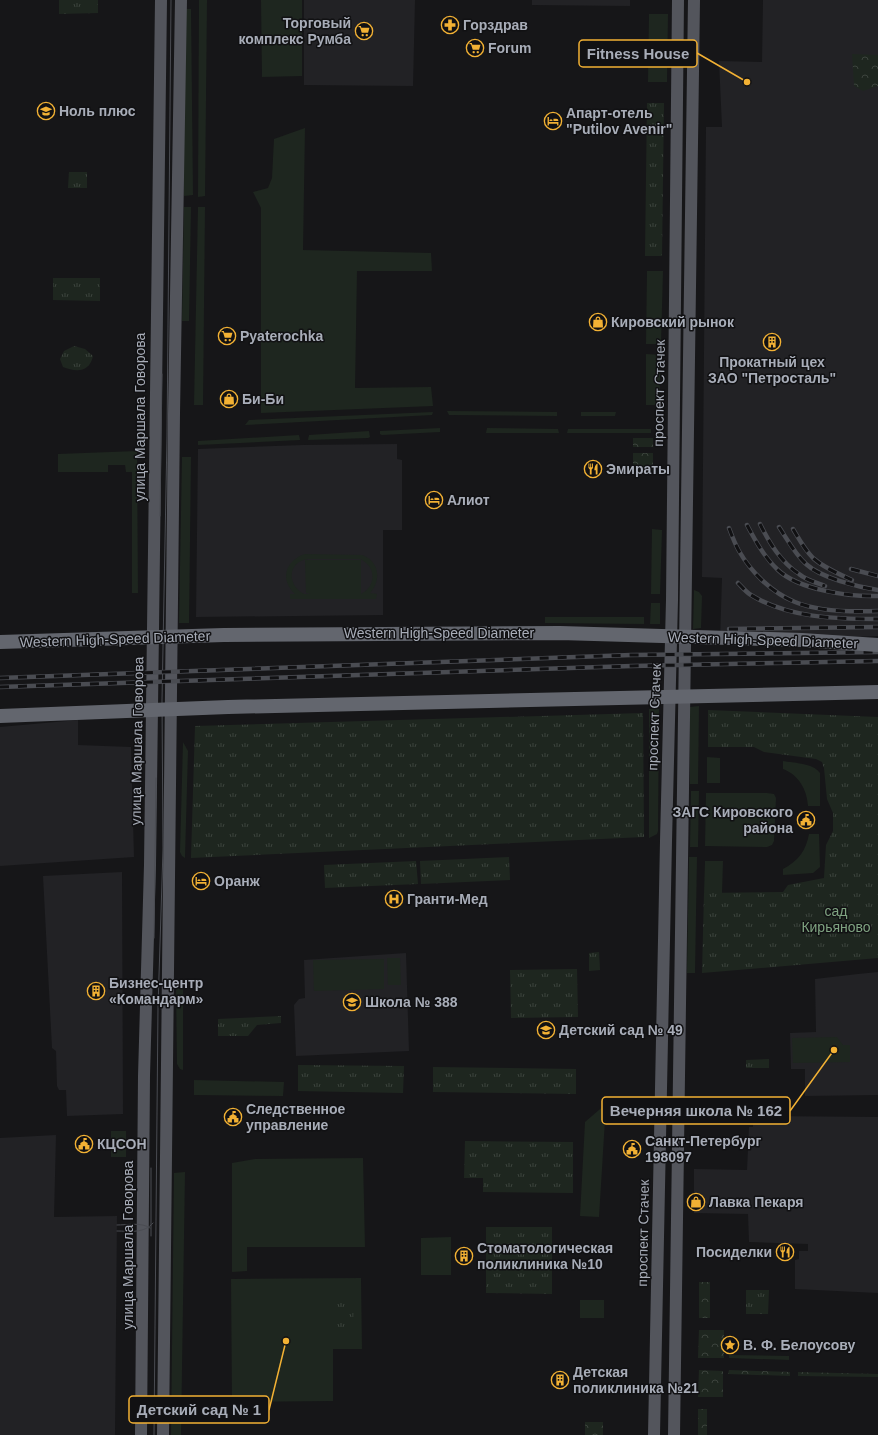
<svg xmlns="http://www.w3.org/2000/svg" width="878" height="1435" font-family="Arial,sans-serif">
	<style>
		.built { fill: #222225 }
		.grass { fill: #1e261f; fill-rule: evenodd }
		.forest { fill: url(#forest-crowns) }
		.park { fill: url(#park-tufts) }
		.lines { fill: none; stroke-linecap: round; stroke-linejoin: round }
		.major { stroke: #53555c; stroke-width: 12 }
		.tram { stroke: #4a4c52; stroke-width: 1 }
		.rail-casing { stroke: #4a4c52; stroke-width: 4.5 }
		.rail { stroke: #111113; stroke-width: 3; stroke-dasharray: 9; stroke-linecap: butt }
		.highway-bridge { stroke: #63666e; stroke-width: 14 }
		.labels { text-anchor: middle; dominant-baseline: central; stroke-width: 3; stroke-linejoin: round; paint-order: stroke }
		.poi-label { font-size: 14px; font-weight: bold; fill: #a8adb8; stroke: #111113; text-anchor: start }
		.street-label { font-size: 14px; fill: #a8adb8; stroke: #111113 }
		.park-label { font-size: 14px; fill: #7fa381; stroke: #111113 }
		.leader { fill: none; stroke: #f2b134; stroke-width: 1.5 }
		.callout-dot { fill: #f2b134; stroke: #111113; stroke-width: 1.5 }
		.callout { fill: #111113; stroke: #f2b134; stroke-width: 1.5 }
		.callout-label { font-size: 15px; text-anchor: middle; font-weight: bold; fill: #a8adb8 }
	</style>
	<defs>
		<pattern id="forest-crowns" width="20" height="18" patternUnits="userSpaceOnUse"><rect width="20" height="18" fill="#1e261f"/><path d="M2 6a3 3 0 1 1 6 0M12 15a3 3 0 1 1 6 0" fill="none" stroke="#3c433d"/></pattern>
		<pattern id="park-tufts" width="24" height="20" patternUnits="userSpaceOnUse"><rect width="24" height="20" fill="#1e261f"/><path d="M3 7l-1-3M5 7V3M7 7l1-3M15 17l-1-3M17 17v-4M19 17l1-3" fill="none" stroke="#3c433d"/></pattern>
	</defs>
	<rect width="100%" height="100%" fill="#161618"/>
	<g class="built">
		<path d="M304,0H415L413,86L304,85Z"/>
		<path d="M532,0H630V6L532,5Z"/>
		<path d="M763,0H878V636L720,642L722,578L702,577L706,127H722L719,61L762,62Z"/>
		<path d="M397,444V459L402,460V530H383V615L196,617L198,449L303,445Z"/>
		<path d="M78,720V745L131,747L134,857L0,866V727Z"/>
		<path d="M122,872L123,1114L67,1116L66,1090H59L57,1086L56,1051L52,1048L43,876Z"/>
		<path d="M406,953L409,1051L296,1056L294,1005L299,999L305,998L304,960Z"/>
		<path d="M878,972V1095L805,1096V1069H791L790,1033L816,1032L815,979L858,974Z"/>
		<path d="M753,1116L878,1117V1293L795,1289V1260L799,1259V1251H808V1244L749,1242L748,1214L694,1213V1169L747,1170L749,1127H753Z"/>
		<path d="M56,1135L54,1217L117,1216L115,1435H0V1138Z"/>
	</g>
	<g class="grass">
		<path d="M199,0H207L205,196L198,197Z"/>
		<path d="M261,0H302V76L262,77Z"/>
		<path d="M184,9H191L193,195L184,196Z"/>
		<path d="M649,14H668L667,82H648Z"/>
		<path d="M305,128L303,250L431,253L432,271H357L355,388L431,387L433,406L261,413V208L253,192L268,188L272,178L274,139Z"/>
		<path d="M184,207H191L189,321H182Z"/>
		<path d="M198,207H205L203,405H194Z"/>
		<path d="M647,271H663L661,344H646Z"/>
		<path d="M646,354L661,355L659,405H646Z"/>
		<path d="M447,411L557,412V416L449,415Z"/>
		<path d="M433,412L432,415L245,425L249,420Z"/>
		<path d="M581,412H616L615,416H581Z"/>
		<path d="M440,428V432L382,435L380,434V431Z"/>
		<path d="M487,428L558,429L559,433H486Z"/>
		<path d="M568,429H651V433H567Z"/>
		<path d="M369,431L370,437L368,438L308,440L309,435Z"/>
		<path d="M299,435L300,440L198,445V441Z"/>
		<path d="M137,451L138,593H132V472H126L125,465H108V472H58V454Z"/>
		<path d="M182,457H191L189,623H179Z"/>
		<path d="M652,529L662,530L660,594H651Z"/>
		<path d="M305,554L362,555C379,561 382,580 370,593L377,594L376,599H290V594H295C279,579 286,560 305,554ZM308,559H360C376,566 377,586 361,594V560H305L306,593L311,594H304C287,585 287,562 308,559Z"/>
		<path d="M694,590L699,592L702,596L701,628L693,629Z"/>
		<path d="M651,603H660V624H650Z"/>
		<path d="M545,617H644V624L545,623Z"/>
		<path d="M699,706L698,784H690V707Z"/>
		<path d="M649,709H659L658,831L657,834L649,838Z"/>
		<path d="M183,742L188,751L185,858L182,856L180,852Z"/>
		<path d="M707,757L720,758V783H707Z"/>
		<path d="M783,761C794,763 813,763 820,773V806H808C807,790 799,775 783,769Z"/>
		<path d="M691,791H699L698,847H690Z"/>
		<path d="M706,793H767L774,794L776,798L774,841L772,845L767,847L705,846Z"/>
		<path d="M809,834H819L820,867L813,873L783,875V869C798,861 806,851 809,834Z"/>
		<path d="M689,857H697L695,973H687Z"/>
		<path d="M705,861H723L722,893H704Z"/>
		<path d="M387,958H400L401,985H388Z"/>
		<path d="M384,959V989L314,991L313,960Z"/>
		<path d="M176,986H183V1070L180,1069L177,1064Z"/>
		<path d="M837,1037L843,1045H850V1062L793,1063L792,1038Z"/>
		<path d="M194,1080L284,1082L283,1096L194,1095Z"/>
		<path d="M606,1104L599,1217L580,1216L585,1122Z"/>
		<rect x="111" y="1131" width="15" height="26"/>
		<path d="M363,1158L365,1247H247V1271L232,1272V1163L255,1159Z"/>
		<path d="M185,1172L181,1435H171L174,1173Z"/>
		<path d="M451,1237V1275H421V1238Z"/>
		<path d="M361,1278L362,1349H333V1401L232,1402L231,1279Z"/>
		<rect x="580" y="1300" width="24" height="18"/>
		<path d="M729,1355L789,1356V1360L729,1358Z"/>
	</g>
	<g class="forest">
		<path d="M852,54L878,55V86L863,91L854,86Z"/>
		<rect x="633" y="438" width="20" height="9"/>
		<rect x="633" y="453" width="20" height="21"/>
		<rect x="699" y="1282" width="11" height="36"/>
		<path d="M699,1330H724V1358H698Z"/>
		<path d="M699,1370L723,1371V1397H698Z"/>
		<path d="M729,1370L790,1372V1376L728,1374Z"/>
		<path d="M798,1372L878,1374V1377L798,1376Z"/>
		<rect x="698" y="1409" width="9" height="26"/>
		<rect x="585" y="1422" width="18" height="13"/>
	</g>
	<g class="park">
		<path d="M59,0H98V13L59,14Z"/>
		<path d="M647,103H664L662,256H645Z"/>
		<path d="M69,172H87V188H68Z"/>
		<path d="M53,278H100V301L53,300Z"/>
		<path d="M74,346L85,349L93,356C89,373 76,372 63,367L60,359L64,351Z"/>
		<path d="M708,710L878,717V958L702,973L704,893L783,892L788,885L824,878L826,845L833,831V813L827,799L824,768L822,762L816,759L764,752L754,747H708Z"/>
		<path d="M643,713L644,837L191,858L195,726Z"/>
		<path d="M509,857L510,880L421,884L420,861Z"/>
		<path d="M416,861L418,884L325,888L324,865Z"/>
		<path d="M599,952L600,970L589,971V953Z"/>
		<path d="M577,969L578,1017L511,1018L510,970Z"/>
		<path d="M281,1016V1023L257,1025L248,1036H218V1019Z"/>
		<path d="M769,1059V1068H746V1060Z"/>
		<path d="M298,1065L404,1066L403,1093L298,1091Z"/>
		<path d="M433,1067L576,1069V1094L433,1092Z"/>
		<path d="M465,1141L573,1142V1193L483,1192V1178H464Z"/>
		<path d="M486,1227H552V1294L486,1293Z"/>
		<path d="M746,1290H769L768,1314H746Z"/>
		<path d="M334,1303H354L353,1327H334Z"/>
	</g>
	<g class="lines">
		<g class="major">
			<path d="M141,1435L144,1076L150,865L161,0"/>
			<path d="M163,1435L174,414L181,0"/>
			<path d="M654,1435L666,841L672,600L678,0"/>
			<path d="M674,1435C682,957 686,478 694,0"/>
		</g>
		<g class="tram">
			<path d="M160,516L162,374"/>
			<path d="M154,938L156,778"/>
			<path d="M117,1225C127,1225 142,1222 150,1228"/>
			<path d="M117,1231C129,1231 144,1234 153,1223"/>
			<path d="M151,1236V1168"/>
			<path d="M154,1435L158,1007L163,849L162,700L167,436L171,0"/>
		</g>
		<defs>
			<g id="rail">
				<path d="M760,524C770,544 781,562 799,574C806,580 817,583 825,586"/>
				<path d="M747,525C756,542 765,558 778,570C799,590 850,597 878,596"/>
				<path d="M779,527C787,539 795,554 806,564C821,578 858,587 878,590"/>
				<path d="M729,528C732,536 735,544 739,551C751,572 772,593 795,602C819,612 853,612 878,611"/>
				<path d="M793,529C799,539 805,550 813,558C824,568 839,574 852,580"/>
				<path d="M851,569L878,576"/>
				<path d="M738,583C742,587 746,592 751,595C788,618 836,619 878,619"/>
				<path d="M729,629L878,627"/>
				<path d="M0,678L631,655L878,652"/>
				<path d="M0,687L632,666L878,661"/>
			</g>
		</defs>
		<use href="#rail" class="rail-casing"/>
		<use href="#rail" class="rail"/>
		<g class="highway-bridge">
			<path d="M0,642L224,635L560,633L802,640L878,645"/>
			<path d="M0,716L228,707L878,692"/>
		</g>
	</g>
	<defs>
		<symbol id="pharmacy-ring" viewBox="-11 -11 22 22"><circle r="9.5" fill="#111113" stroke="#f2b134" stroke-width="1.5"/><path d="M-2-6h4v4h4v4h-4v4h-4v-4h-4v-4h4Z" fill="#f2b134"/></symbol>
		<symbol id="supermarket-ring" viewBox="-11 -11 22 22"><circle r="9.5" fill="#111113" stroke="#f2b134" stroke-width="1.5"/><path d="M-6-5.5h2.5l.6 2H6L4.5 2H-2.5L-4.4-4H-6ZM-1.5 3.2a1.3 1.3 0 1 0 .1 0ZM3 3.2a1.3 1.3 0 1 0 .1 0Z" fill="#f2b134"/></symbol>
		<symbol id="school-ring" viewBox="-11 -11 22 22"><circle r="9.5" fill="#111113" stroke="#f2b134" stroke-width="1.5"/><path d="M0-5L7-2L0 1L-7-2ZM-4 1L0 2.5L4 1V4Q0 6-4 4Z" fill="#f2b134"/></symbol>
		<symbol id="hotel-ring" viewBox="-11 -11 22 22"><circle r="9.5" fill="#111113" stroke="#f2b134" stroke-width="1.5"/><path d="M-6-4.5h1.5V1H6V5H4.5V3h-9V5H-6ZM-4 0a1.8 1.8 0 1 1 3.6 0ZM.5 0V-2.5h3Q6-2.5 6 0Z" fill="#f2b134"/></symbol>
		<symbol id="shop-ring" viewBox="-11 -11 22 22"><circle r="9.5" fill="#111113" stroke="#f2b134" stroke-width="1.5"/><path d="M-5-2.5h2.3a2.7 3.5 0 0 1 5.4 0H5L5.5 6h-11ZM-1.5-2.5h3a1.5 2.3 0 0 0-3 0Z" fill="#f2b134"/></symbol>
		<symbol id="building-ring" viewBox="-11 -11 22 22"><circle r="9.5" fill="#111113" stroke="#f2b134" stroke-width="1.5"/><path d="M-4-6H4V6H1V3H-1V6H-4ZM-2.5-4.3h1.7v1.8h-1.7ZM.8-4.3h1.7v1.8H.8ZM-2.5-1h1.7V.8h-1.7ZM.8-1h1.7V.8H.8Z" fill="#f2b134"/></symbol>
		<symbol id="restaurant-ring" viewBox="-11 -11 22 22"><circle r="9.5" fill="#111113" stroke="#f2b134" stroke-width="1.5"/><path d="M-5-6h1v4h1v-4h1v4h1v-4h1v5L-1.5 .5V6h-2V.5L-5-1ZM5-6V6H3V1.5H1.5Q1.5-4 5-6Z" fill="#f2b134"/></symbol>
		<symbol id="civic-ring" viewBox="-11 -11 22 22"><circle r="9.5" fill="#111113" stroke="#f2b134" stroke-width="1.5"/><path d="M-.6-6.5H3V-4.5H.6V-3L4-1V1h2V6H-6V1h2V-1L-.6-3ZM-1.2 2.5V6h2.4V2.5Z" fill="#f2b134"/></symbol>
		<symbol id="hospital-ring" viewBox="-11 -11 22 22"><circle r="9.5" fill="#111113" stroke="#f2b134" stroke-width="1.5"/><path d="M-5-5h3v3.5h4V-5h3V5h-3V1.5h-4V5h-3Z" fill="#f2b134"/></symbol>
		<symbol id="sight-ring" viewBox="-11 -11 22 22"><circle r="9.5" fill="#111113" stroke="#f2b134" stroke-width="1.5"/><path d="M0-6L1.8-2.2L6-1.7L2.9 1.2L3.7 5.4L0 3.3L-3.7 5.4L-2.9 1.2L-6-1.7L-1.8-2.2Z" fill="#f2b134"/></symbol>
	</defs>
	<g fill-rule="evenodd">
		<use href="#pharmacy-ring" x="440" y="15" width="20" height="20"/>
		<use href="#supermarket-ring" x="354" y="21" width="20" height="20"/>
		<use href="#supermarket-ring" x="465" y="38" width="20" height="20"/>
		<use href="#school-ring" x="36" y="101" width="20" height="20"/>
		<use href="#hotel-ring" x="543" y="111" width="20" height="20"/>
		<use href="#shop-ring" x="588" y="312" width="20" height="20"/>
		<use href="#supermarket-ring" x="217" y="326" width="20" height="20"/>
		<use href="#building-ring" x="762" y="332" width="20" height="20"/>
		<use href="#shop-ring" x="219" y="389" width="20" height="20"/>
		<use href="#restaurant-ring" x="583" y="459" width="20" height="20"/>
		<use href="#hotel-ring" x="424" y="490" width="20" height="20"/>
		<use href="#civic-ring" x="796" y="810" width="20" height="20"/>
		<use href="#hotel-ring" x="191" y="871" width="20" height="20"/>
		<use href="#hospital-ring" x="384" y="889" width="20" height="20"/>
		<use href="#building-ring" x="86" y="981" width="20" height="20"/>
		<use href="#school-ring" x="342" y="992" width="20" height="20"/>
		<use href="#school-ring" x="536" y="1020" width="20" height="20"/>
		<use href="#civic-ring" x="223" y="1107" width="20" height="20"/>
		<use href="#civic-ring" x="74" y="1134" width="20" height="20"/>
		<use href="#civic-ring" x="622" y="1139" width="20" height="20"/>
		<use href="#shop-ring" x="686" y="1192" width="20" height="20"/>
		<use href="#restaurant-ring" x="775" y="1242" width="20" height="20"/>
		<use href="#building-ring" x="454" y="1246" width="20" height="20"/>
		<use href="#sight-ring" x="720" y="1335" width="20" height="20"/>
		<use href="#building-ring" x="550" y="1370" width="20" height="20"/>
	</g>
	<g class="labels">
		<g class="poi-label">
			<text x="351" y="23" text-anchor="end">Торговый<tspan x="351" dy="16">комплекс Румба</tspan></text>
			<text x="463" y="25">Горздрав</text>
			<text x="488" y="48">Forum</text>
			<text x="59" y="111">Ноль плюс</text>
			<text x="566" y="113">Апарт-отель<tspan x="566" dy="16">"Putilov Avenir"</tspan></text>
			<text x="611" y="322">Кировский рынок</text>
			<text x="240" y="336">Pyaterochka</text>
			<text x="772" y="362" text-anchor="middle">Прокатный цех<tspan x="772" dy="16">ЗАО "Петросталь"</tspan></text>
			<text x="242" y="399">Би-Би</text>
			<text x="606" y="469">Эмираты</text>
			<text x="447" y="500">Алиот</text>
			<text x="793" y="812" text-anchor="end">ЗАГС Кировского<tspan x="793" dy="16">района</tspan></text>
			<text x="214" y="881">Оранж</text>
			<text x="407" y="899">Гранти-Мед</text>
			<text x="109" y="983">Бизнес-центр<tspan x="109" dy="16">«Командарм»</tspan></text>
			<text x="365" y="1002">Школа № 388</text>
			<text x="559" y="1030">Детский сад № 49</text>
			<text x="246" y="1109">Следственное<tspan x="246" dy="16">управление</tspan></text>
			<text x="645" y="1141">Санкт-Петербург<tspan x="645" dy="16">198097</tspan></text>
			<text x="97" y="1144">КЦСОН</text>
			<text x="709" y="1202">Лавка Пекаря</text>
			<text x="477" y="1248">Стоматологическая<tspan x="477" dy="16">поликлиника №10</tspan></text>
			<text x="772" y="1252" text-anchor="end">Посиделки</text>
			<text x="743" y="1345">В. Ф. Белоусову</text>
			<text x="573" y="1372">Детская<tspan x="573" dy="16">поликлиника №21</tspan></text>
		</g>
		<g class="street-label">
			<text transform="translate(659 393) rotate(-89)">проспект Стачек</text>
			<text transform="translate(140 417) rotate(-90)">улица Маршала Говорова</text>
			<text x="439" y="633">Western High-Speed Diameter</text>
			<text transform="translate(115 639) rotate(-2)">Western High-Speed Diameter</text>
			<text transform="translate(763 640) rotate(2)">Western High-Speed Diameter</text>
			<text transform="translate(654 717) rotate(-88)">проспект Стачек</text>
			<text transform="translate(137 741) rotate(-89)">улица Маршала Говорова</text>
			<text transform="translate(643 1233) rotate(-89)">проспект Стачек</text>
			<text transform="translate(128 1245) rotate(-90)">улица Маршала Говорова</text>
		</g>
		<g class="park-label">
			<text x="836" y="911">сад<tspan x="836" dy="16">Кирьяново</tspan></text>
		</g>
	</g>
	<path class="leader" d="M747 82L697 53M834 1050L790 1111M286 1341L269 1410"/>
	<g class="callout-dot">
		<circle cx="747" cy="82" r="4"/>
		<circle cx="834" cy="1050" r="4"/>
		<circle cx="286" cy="1341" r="4"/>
	</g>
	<g class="callout">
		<rect x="579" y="40" width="118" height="27" rx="4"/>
		<rect x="602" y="1097" width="188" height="27" rx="4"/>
		<rect x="129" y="1396" width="140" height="27" rx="4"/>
	</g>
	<g class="callout-label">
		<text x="638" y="59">Fitness House</text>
		<text x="696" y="1116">Вечерняя школа № 162</text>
		<text x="199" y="1415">Детский сад № 1</text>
	</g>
</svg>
